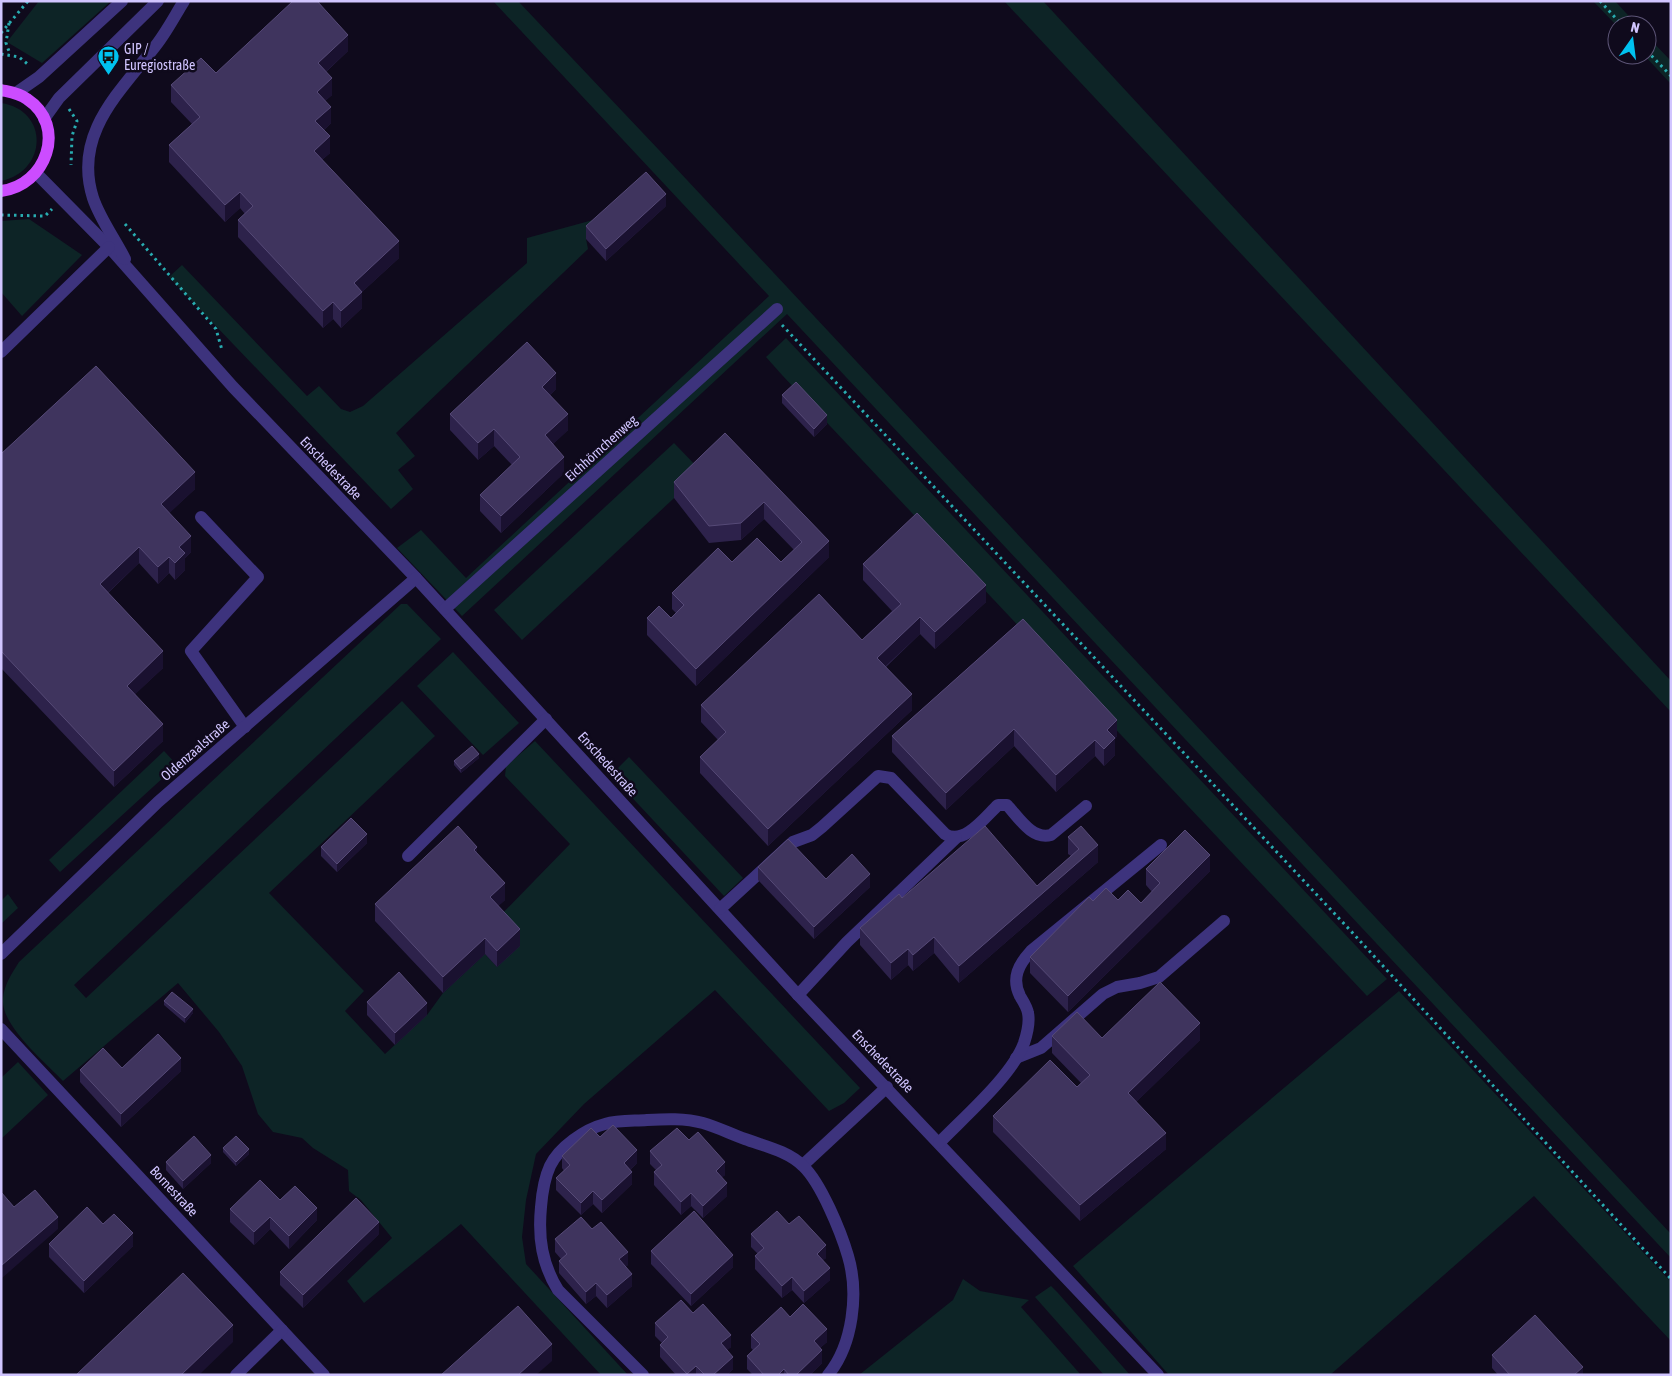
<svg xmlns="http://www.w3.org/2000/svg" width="1672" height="1376" font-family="'Asap Condensed',sans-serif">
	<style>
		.green { fill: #0d2426 }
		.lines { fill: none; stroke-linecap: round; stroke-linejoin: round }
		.path { stroke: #28acb0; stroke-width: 3; stroke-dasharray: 2.5 4; stroke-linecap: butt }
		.minor { stroke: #3d337d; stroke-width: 12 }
		.major { stroke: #cc4cff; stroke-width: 12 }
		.wall { fill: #2d224b }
		.shaded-wall { fill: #1a1130 }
		.building { fill: #3f345e; stroke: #564a77 }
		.labels { text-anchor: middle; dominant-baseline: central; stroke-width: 5; stroke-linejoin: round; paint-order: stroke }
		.poi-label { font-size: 14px; fill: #d1c5ff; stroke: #0f0a1c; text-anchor: start }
		.street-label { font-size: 14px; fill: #d1c5ff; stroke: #0f0a1c }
	</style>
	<rect width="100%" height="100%" fill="#0f0a1c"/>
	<g class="green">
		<path d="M39,1H111L42,63L7,42Z"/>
		<path d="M493,1H518L659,150L1671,1234V1258L787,314L462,616L397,548L421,530L466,578L769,296Z"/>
		<path d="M1004,1H1043L1671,681V712Z"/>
		<path d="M1593,1H1615L1637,25L1617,26Z"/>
		<path d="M1647,36L1671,61V84L1644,55H1647Z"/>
		<path d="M1,103C49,110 48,171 1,181Z"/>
		<path d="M604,217L586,239L588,249L396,433L415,456L398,470L413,489L391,509L169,277L182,265L307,396L319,386L341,409L350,412L363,406L527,263V238Z"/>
		<path d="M29,219L82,255L22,316L1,292V221Z"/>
		<path d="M786,338L1387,979L1367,996L782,375L766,357Z"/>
		<path d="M674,443L702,472L522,640L494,610Z"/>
		<path d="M401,604H407L441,639L74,985L86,998L402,701L435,736L269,893L364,991L345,1011L385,1054L427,1015L443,993L485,954L497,967L496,920L570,844L505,776L506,766L535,741L860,1088L844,1103L829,1111L715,990L584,1104L536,1154L526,1200L522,1237L526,1264L628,1375H601L461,1224L364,1303L347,1281L392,1238L361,1200L349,1191L348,1170L313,1148L302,1138L273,1132L258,1114L242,1066L219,1032L178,983L63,1081C45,1062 0,1025 3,998C4,985 12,973 19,962Z"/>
		<path d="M453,652L519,723L483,755L417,686Z"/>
		<path d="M164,751L177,765L60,872L49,860Z"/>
		<path d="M629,757L743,878L724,896L611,775Z"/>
		<path d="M8,894L18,908L1,924V901Z"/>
		<path d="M1399,991L1671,1282V1341L1534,1196L1330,1375H1169L1073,1266Z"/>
		<path d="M18,1062L48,1095L1,1139V1078Z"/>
		<path d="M963,1279L980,1291L1029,1300L1021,1307L1081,1375H859L953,1300Z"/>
		<path d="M1051,1286L1058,1293L1130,1375H1104L1035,1297Z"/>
	</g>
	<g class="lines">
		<g class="path">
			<path d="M1600,1L1622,25"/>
			<path d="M9,23L6,43L10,54"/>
			<path d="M1,33L28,1"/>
			<path d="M1647,51L1671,76"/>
			<path d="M1,54L19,57L30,66"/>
			<path d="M69,109L77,121L72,136L71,165"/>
			<path d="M1,215L45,216L52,209"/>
			<path d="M125,224L216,329L222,350"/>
			<path d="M782,325L1349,929L1671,1279"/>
		</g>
		<g class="minor">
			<path d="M16,93L39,77L122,1"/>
			<path d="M44,119L59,98L158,1"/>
			<path d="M37,174L109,247L233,387L416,578L798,995L1158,1375"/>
			<path d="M125,259C115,239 100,219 93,198C73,135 118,94 153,49C165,35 174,17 184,1"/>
			<path d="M1,352L109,247"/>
			<path d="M201,517L258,577L191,651L245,727"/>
			<path d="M445,609L777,309"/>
			<path d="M408,856L546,719"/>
			<path d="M720,909L793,842L812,835L822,827L878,776L891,778L945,834C964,846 985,817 998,805H1007C1019,818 1032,840 1051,835L1086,806"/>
			<path d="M1,954L158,802L416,578"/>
			<path d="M798,995L847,942L956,838"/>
			<path d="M1,1029L324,1375"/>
			<path d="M1016,1058L1041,1048L1103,994L1117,987L1140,983L1159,977L1224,921"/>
			<path d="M939,1143C964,1117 1012,1076 1024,1043C1027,1034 1030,1023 1028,1013C1027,1007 1023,1001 1020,996C1011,978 1019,964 1031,951L1161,845"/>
			<path d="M803,1165L887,1087"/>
			<path d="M236,1375L282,1330"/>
			<path d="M643,1375L558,1290C542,1264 538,1238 541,1207C542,1194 544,1179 550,1166C559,1147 585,1129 605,1124C618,1120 633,1121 647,1120C665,1119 685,1118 703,1123C717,1127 731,1134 745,1139C764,1146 788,1151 803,1166C821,1183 841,1232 848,1256C859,1293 853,1345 828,1375"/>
		</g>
		<path class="major" d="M1,90C10,92 19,93 27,99C68,126 46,186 1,191"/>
	</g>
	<g class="wall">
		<path d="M348,51L326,72L332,95L325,101L331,123L324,130L330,153L322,160L399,258L362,292V308L341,328L333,319L323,328L238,237V220L245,214L240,208L225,222L169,162V145L192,124L171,102V85L216,73Z"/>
		<path d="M666,206L606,261L586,239V226Z"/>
		<path d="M556,389L550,395L568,430L553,444L564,473L501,533L480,511V495L512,465L494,446L478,460L450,430V414Z"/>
		<path d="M782,395L827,424L814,437L782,403Z"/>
		<path d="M725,433L829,557L696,686L647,635V618H671L676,613L672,609V593L732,562H781L794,550L764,519L741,540L709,543L674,498V482Z"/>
		<path d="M1,454L195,489L169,513L191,552L185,558V570L175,580L169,573L158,584L139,563L108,593L163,668L135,694L163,741L114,787L1,668Z"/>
		<path d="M863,564L986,602L935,649L920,634L886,667L912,710L768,846L700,773V757L718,740L701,722V705L862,640L892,611L863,580Z"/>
		<path d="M1023,619L1117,736L1115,739V755L1104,766L1095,756L1056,792L1014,746L946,810L892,752V736Z"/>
		<path d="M479,758L461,773L454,765V761Z"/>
		<path d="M1068,837L1098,862L959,983L934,953L913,971L908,965L891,980L860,945V928L902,898L1037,886L1071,856L1068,854Z"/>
		<path d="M367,843L337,872L321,856V847Z"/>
		<path d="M477,854L505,900L498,906L520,946L497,967L485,954L443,993L375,921V904Z"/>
		<path d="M758,867L826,879L870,887L814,939L758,880Z"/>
		<path d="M1146,869L1210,871L1068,1012L1030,973V957L1093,901L1118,900L1141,903L1152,892L1146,885Z"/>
		<path d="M164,1001L193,1013L185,1023L164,1005Z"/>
		<path d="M367,1002L427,1015L395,1045L367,1015Z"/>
		<path d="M1052,1036L1102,1038L1200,1040L1136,1102L1166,1149L1080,1221L993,1132V1116L1077,1087L1081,1083L1052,1053Z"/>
		<path d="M122,1068L181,1071L121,1127L80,1082V1070Z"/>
		<path d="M600,1137L637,1163L630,1170L632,1184L602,1213L593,1204L581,1215L556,1190V1178L564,1171L562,1168V1156Z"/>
		<path d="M689,1140L725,1175L722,1177L727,1196L703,1218L691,1206L681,1215L654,1185V1172L656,1170L650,1164V1151Z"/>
		<path d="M223,1148L249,1154L236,1166L223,1152Z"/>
		<path d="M166,1162L211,1163L183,1189L166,1170Z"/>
		<path d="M280,1200L317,1220L289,1249L270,1229L254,1245L230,1222V1209Z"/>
		<path d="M103,1224L133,1246L84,1293L49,1257V1244Z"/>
		<path d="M789,1224L826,1258L823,1260L830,1280L804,1303L792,1290L782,1298L755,1269V1256L758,1254L751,1247V1234Z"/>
		<path d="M592,1229L628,1265L626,1266L632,1286L607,1308L596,1296L586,1304L559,1273V1261L561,1259L555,1252V1239Z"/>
		<path d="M379,1234L303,1308L280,1285V1272Z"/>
		<path d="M651,1251L733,1267L691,1306L651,1264Z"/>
		<path d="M693,1313L731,1347L727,1350L733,1369L727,1375H676L660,1357V1345L662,1343L655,1336V1323Z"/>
		<path d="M790,1317L827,1342L820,1348L822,1363L810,1375H753L747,1369V1356L753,1350L751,1348V1335Z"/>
		<path d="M1492,1355L1583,1375H1498L1492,1368Z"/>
	</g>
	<g class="shaded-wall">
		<path d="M348,35V51L318,79V63Z"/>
		<path d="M332,78V95L317,108V92Z"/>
		<path d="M331,107V123L315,138V121Z"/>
		<path d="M330,136V153L314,167V151Z"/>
		<path d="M240,192V208L225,222V205Z"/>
		<path d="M666,194V206L606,261V249Z"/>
		<path d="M399,241V258L362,292V308L341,328V311L354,283Z"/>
		<path d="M333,302V319L323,328V311Z"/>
		<path d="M556,373V389L542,403V387Z"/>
		<path d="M568,414V430L545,452V435Z"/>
		<path d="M827,415V424L814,437V429Z"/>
		<path d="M494,429V446L478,460V443Z"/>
		<path d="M564,457V473L501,533V516Z"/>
		<path d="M195,472V489L161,521V504Z"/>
		<path d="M764,502V519L741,540V523Z"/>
		<path d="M191,536V552L185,558V570L175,580V563L179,547Z"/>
		<path d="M829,541V557L696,686V669Z"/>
		<path d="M139,547V563L100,600V584Z"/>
		<path d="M169,557V573L158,584V567Z"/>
		<path d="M986,585V602L935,649V632Z"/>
		<path d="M920,617V634L877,674V658Z"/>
		<path d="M163,651V668L127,702V686Z"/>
		<path d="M912,694V710L768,846V829Z"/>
		<path d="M1117,720V736L1115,739V755L1104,766V749L1107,730Z"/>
		<path d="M163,724V741L114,787V771Z"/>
		<path d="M1014,729V746L946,810V793Z"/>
		<path d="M1095,740V756L1056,792V775Z"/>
		<path d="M479,754V758L461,773V769Z"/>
		<path d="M367,834V843L337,872V864Z"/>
		<path d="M1098,845V862L959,983V966Z"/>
		<path d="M477,847V863L474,850Z"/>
		<path d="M1210,855V871L1068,1012V996Z"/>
		<path d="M870,874V887L814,939V927Z"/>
		<path d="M505,883V900L490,914V897Z"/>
		<path d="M520,929V946L497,967V951Z"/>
		<path d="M934,937V953L913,971V955Z"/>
		<path d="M485,938V954L443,993V977Z"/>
		<path d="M908,949V965L891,980V963Z"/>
		<path d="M427,1003V1015L395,1045V1033Z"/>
		<path d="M193,1009V1013L185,1023V1018Z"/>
		<path d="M1200,1023V1040L1128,1110V1093Z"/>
		<path d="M181,1058V1071L121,1127V1114Z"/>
		<path d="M1166,1133V1149L1080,1221V1205Z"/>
		<path d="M249,1149V1154L236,1166V1162Z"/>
		<path d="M637,1150V1163L624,1175V1163Z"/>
		<path d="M211,1155V1163L183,1189V1181Z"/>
		<path d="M725,1162V1175L716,1183V1171Z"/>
		<path d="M632,1172V1184L602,1213V1200Z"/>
		<path d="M727,1183V1196L703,1218V1206Z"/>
		<path d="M593,1191V1204L581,1215V1203Z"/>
		<path d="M691,1193V1206L681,1215V1202Z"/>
		<path d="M317,1208V1220L289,1249V1236Z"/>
		<path d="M58,1217V1229L2,1278V1265Z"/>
		<path d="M270,1217V1229L254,1245V1232Z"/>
		<path d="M379,1222V1234L303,1308V1295Z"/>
		<path d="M133,1233V1246L84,1293V1281Z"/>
		<path d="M826,1245V1258L817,1266V1254Z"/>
		<path d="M628,1252V1265L619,1272V1259Z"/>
		<path d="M733,1255V1267L691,1306V1294Z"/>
		<path d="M830,1268V1280L804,1303V1291Z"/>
		<path d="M632,1274V1286L607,1308V1295Z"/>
		<path d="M792,1277V1290L782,1298V1286Z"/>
		<path d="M596,1283V1296L586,1304V1292Z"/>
		<path d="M233,1325V1342L199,1375H181Z"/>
		<path d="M827,1329V1342L814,1353V1341Z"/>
		<path d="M731,1335V1347L721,1356V1343Z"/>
		<path d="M552,1344V1361L536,1375H518Z"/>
		<path d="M822,1350V1363L810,1375H796Z"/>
		<path d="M733,1357V1369L727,1375H713Z"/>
		<path d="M696,1366V1375H687V1374Z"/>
		<path d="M1583,1367V1375H1574Z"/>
		<path d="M784,1369V1375H778Z"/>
	</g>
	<g class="building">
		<path d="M293,1H317L348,35L318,63L332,78L317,92L331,107L315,121L330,136L314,151L399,241L354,283L362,292L341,311L333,302L323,311L238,220L253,206L240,192L225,205L169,145L200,117L171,85L201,58L216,73Z"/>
		<path d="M646,172L666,194L606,249L586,226Z"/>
		<path d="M527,342L556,373L542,387L568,414L545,435L564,457L501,516L480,495L520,457L494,429L478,443L450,414Z"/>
		<path d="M96,366L195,472L161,504L191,536L179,547L185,553L175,563L169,557L158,567L139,547L100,584L163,651L127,686L163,724L114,771L1,651V454Z"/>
		<path d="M796,382L827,415L814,429L782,395Z"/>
		<path d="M725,433L829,541L696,669L647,618L659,606L671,618L684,605L672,593L718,548L732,562L757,538L781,562L802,542L764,502L741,523L709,526L674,482Z"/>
		<path d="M917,513L986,585L935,632L920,617L877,658L912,694L768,829L700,757L726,732L701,705L819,594L862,640L901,604L863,564Z"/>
		<path d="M1023,619L1117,720L1107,730L1115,738L1104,749L1095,740L1056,775L1014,729L946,793L892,736Z"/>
		<path d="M472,746L479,754L461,769L454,761Z"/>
		<path d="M351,818L367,834L337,864L321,847Z"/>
		<path d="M458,826L477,847L474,850L505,883L490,897L520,929L497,951L485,938L443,977L375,904Z"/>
		<path d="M985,826L1037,886L1079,849L1068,837L1081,826L1098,845L959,966L934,937L913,955L908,949L891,963L860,928L899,894L902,898Z"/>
		<path d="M1185,830L1210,855L1068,996L1030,957L1089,897L1093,901L1106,888L1118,900L1128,890L1141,903L1160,883L1146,869Z"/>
		<path d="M788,839L826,879L852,854L870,874L814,927L758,867Z"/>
		<path d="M399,972L427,1003L395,1033L367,1002Z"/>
		<path d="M1160,982L1200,1023L1128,1093L1166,1133L1080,1205L993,1116L1050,1060L1077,1087L1090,1075L1052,1036L1077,1012L1102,1038Z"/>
		<path d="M172,992L193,1009L185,1018L164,1001Z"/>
		<path d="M158,1034L181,1058L121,1114L80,1070L103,1048L122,1068Z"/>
		<path d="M613,1125L637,1150L624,1163L632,1172L602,1200L593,1191L581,1203L556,1178L570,1165L562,1156L591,1128L600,1137Z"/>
		<path d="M677,1128L689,1140L698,1132L725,1162L716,1171L727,1183L703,1206L691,1193L681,1202L654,1172L662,1165L650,1151Z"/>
		<path d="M194,1136L211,1155L183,1181L166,1162Z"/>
		<path d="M236,1136L249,1149L236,1162L223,1148Z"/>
		<path d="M260,1180L280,1200L295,1186L317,1208L289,1236L270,1217L254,1232L230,1209Z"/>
		<path d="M35,1190L58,1217L2,1265L1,1192L14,1207Z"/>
		<path d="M356,1198L379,1222L303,1295L280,1272Z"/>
		<path d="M87,1207L103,1224L114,1214L133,1233L84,1281L49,1244Z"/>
		<path d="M694,1211L733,1255L691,1294L651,1251Z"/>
		<path d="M777,1211L789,1224L799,1216L826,1245L817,1254L830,1268L804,1291L792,1277L782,1286L755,1256L764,1248L751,1234Z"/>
		<path d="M581,1217L592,1229L601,1222L628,1252L619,1259L632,1274L607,1295L596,1283L586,1292L559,1261L567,1254L555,1239Z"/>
		<path d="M183,1273L233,1325L181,1375H76Z"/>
		<path d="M681,1300L693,1313L703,1304L731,1335L721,1343L733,1357L713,1375H705L696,1366L687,1374L660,1345L668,1337L655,1323Z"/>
		<path d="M803,1304L827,1329L814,1341L822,1350L796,1375H789L784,1369L778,1375H764L747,1356L760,1344L751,1335L781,1307L790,1317Z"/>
		<path d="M518,1306L552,1344L518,1375H441Z"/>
		<path d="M1535,1315L1583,1367L1574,1375H1510L1492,1355Z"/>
	</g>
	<defs>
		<symbol id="bus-pin" viewBox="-11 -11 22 30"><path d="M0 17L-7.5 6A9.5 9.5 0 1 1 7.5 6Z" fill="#00c2f0" stroke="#0f0a1c"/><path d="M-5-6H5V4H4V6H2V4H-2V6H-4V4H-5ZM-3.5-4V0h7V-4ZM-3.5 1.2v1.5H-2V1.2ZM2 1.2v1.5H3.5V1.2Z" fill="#111"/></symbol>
	</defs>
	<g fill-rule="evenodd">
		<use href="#bus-pin" x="96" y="44" width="25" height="34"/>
	</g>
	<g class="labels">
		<g class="poi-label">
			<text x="124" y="49">GIP /<tspan x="124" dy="16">Euregiostraße</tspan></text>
		</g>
		<g class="street-label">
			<text transform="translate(601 448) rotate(-42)">Eichhörnchenweg</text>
			<text transform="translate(331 468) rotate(46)">Enschedestraße</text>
			<text transform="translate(195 750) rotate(-41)">Oldenzaalstraße</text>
			<text transform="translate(608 764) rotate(48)">Enschedestraße</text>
			<text transform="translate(883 1061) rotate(46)">Enschedestraße</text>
			<text transform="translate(174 1191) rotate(47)">Bornestraße</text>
		</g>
	</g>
	<rect width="1672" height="1376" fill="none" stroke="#d1c5ff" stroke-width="5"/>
	<g transform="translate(1632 40) rotate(14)"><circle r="24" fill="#0f0a1c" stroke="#5d5577"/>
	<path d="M0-4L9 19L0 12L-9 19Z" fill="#00c2f0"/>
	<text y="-8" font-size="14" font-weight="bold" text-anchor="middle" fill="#d1c5ff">N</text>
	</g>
</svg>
